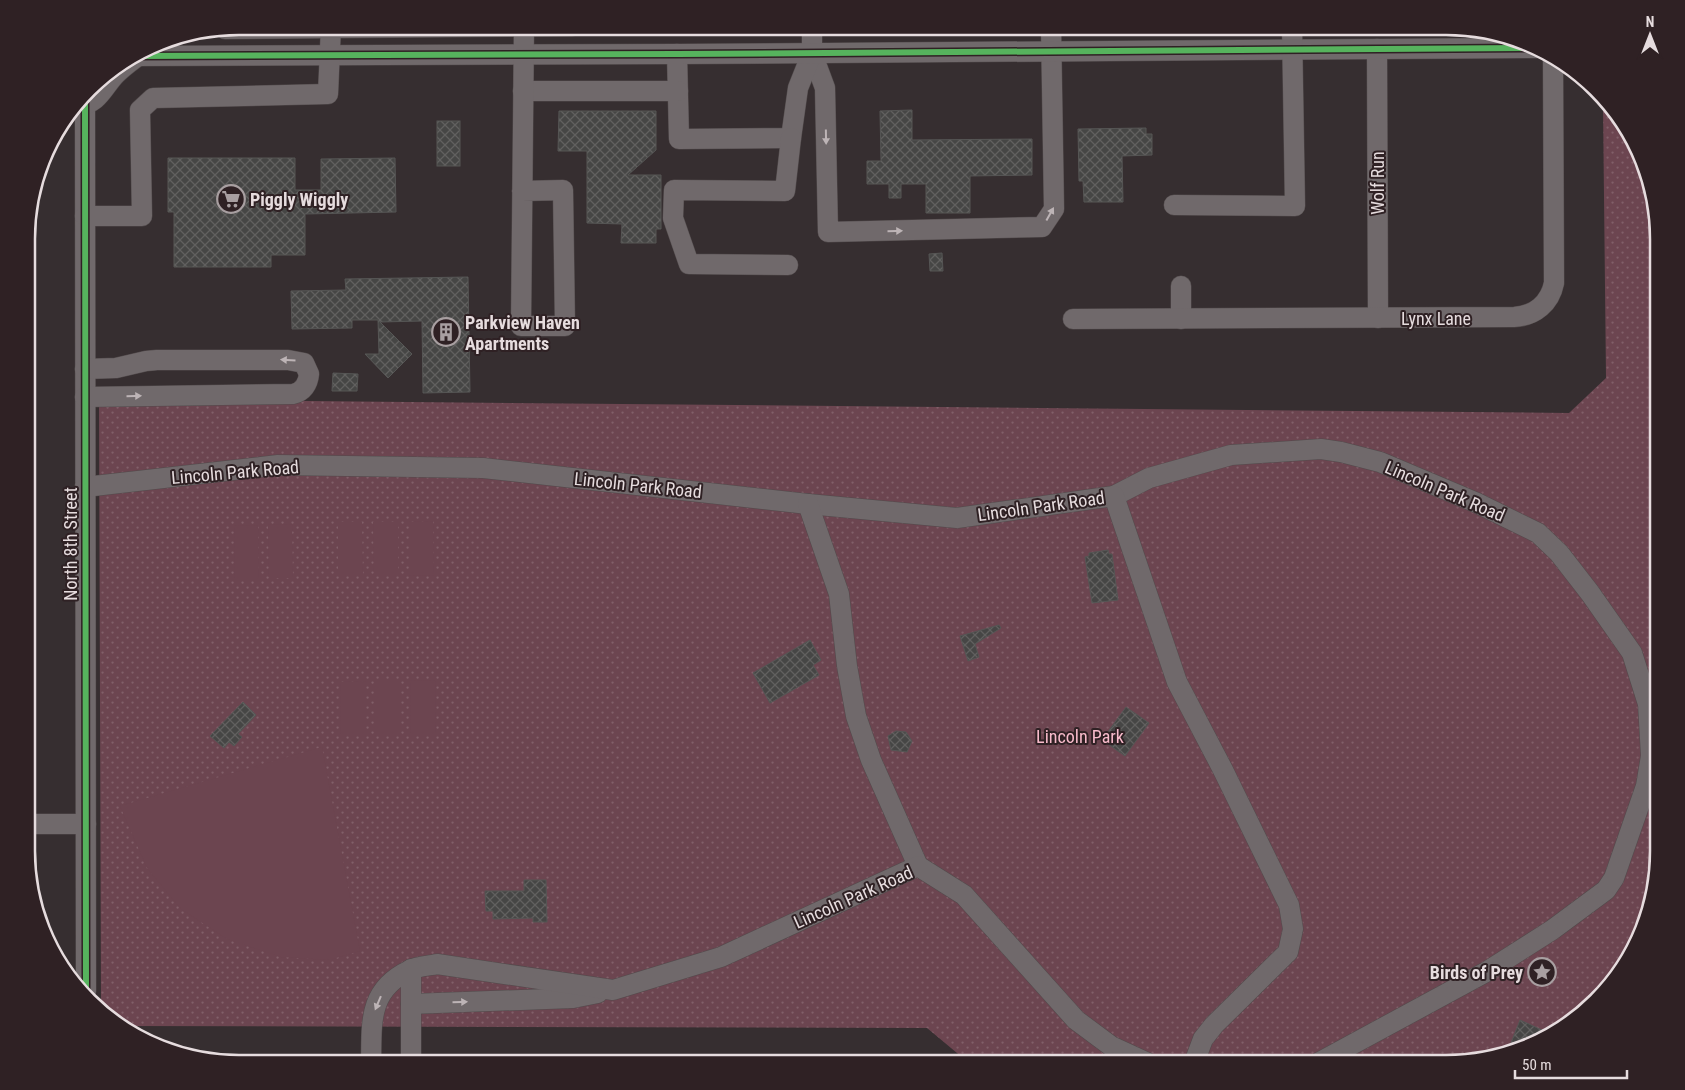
<svg xmlns="http://www.w3.org/2000/svg" width="1685" height="1090" font-family="'Roboto Condensed',sans-serif">
	<style>
		.park { fill: url(#park-dots) }
		.garden { fill: #6c4550 }
		.building { fill: url(#building-cross-hatch); stroke: #565655 }
		.lines { fill: none; stroke-linecap: round; stroke-linejoin: round }
		.minor-casing { stroke: #524b4c; stroke-width: 21 }
		.minor { stroke: #70696b; stroke-width: 20 }
		.cycleway-casing { stroke: #2f2124; stroke-width: 9 }
		.cycleway { stroke: #56b35d; stroke-width: 6 }
		.oneway { fill: #bdb4b6 }
		.labels { text-anchor: middle; dominant-baseline: central; stroke-width: 4; stroke-linejoin: round; paint-order: stroke }
		.street-label { font-size: 18px; fill: #e6dcde; stroke: #2f2124 }
		.poi-label { font-size: 18px; font-weight: bold; fill: #e6dcde; stroke: #2f2124; text-anchor: start }
		.park-label { font-size: 18px; fill: #f8bbcb; stroke: #2f2124 }
		.rim { fill: none; stroke: #e6dcde; stroke-width: 2.5 }
	</style>
	<defs>
		<pattern id="park-dots" width="8" height="8" patternUnits="userSpaceOnUse" patternTransform="scale(1.25)"><rect width="8" height="8" fill="#6c4550"/><path d="M2 2h.1M6 6h.1" fill="none" stroke="#815f69" stroke-width="1.8" stroke-linecap="round"/></pattern>
		<pattern id="building-cross-hatch" width="8" height="8" patternUnits="userSpaceOnUse" patternTransform="scale(1.25)"><rect width="8" height="8" fill="#464645"/><path d="M0 0l8 8M0 8l8-8" fill="none" stroke="#61605f"/></pattern>
	</defs>
	<rect width="100%" height="100%" fill="#362e30"/>
	<path class="park" d="M1603,104L1630,133L1658,225V865L1648,919L1623,969L1552,1035L1460,1063H969L927,1028L119,1026L101,1006L99,399L1569,413L1606,378Z"/>
	<g class="garden">
		<path d="M433,521L434,575L409,576V522Z"/>
		<path d="M338,522H362L363,576H338Z"/>
		<path d="M373,522H398V576H374Z"/>
		<path d="M292,524L293,578H269L268,525Z"/>
		<path d="M258,525L259,579H235L234,526Z"/>
		<path d="M435,680L436,734H411L410,681Z"/>
		<path d="M366,681V735H341L340,682Z"/>
		<rect x="376" y="681" width="25" height="53"/>
		<path d="M322,747L360,951L329,960L281,957L227,939L181,909L147,868L120,806Z"/>
	</g>
	<g class="building">
		<path d="M912,110V140L1032,139V175L970,176V213H926V184H901V198H889V184H867V161H881L880,111Z"/>
		<path d="M559,111H656V150L628,175H661V229H656V243H621L622,224L587,223V151H558Z"/>
		<rect x="437" y="121" width="23" height="45"/>
		<path d="M1146,128V134H1152V155L1122,156L1123,202H1084L1083,181H1079L1078,129Z"/>
		<path d="M168,158H295V190H321V159L395,158L396,212L305,214V255H271V267H174V212H168Z"/>
		<path d="M942,253L943,271H930L929,254Z"/>
		<path d="M468,277L470,392L423,393L422,321L380,322L412,354L388,378L365,354H379L378,320H352V328L292,329L291,291L346,290L345,279Z"/>
		<path d="M333,373L358,374L357,391H332Z"/>
		<path d="M1108,550L1109,554H1112L1118,600L1092,603L1085,557L1089,556V553Z"/>
		<path d="M999,625L1001,628L975,644L979,657L968,661L960,636Z"/>
		<path d="M810,640L821,660L813,665L819,675L770,703L753,673Z"/>
		<path d="M243,702L256,715L238,734L242,737L234,746L229,742L224,748L210,736Z"/>
		<path d="M1126,707L1149,723L1125,756L1102,740Z"/>
		<path d="M896,731L906,732L912,741L907,752L891,750L888,736Z"/>
		<path d="M524,880H546L547,922H533V918L493,919V911H486L485,891H524Z"/>
		<path d="M1520,1020L1553,1035L1509,1048Z"/>
	</g>
	<g class="lines">
		<defs>
			<g id="minor">
				<path d="M812,26V53L825,88L828,232L1042,227L1054,209L1051,26"/>
				<path d="M225,29L572,26"/>
				<path d="M1377,49L1378,318"/>
				<path d="M677,54L679,139L791,138L798,88L812,53"/>
				<path d="M135,56L677,54L1536,48"/>
				<path d="M523,91H678"/>
				<path d="M85,97L86,991"/>
				<path d="M79,105C98,105 104,86 116,74C123,67 130,62 138,56"/>
				<path d="M522,191L563,190L565,326H521L524,26"/>
				<path d="M1174,205L1295,206L1292,26"/>
				<path d="M85,216H142L140,110L153,98L328,94L331,26"/>
				<path d="M788,265L689,264L673,218L674,190L785,191L791,138"/>
				<path d="M1181,286V319"/>
				<path d="M1073,319L1514,317C1535,316 1550,303 1554,283L1553,57"/>
				<path d="M85,369L116,368L146,361L157,360H288L304,363L309,374C308,384 303,392 293,394L85,397"/>
				<path d="M85,487L278,465L483,468L808,504L957,518L1114,496L1149,478L1231,455L1321,449L1341,452L1380,462L1477,503L1538,533L1559,553L1590,593L1632,653L1648,704L1651,756L1646,786L1614,878L1606,890L1552,930L1486,972L1318,1063"/>
				<path d="M1114,496L1177,682L1223,770L1289,905L1293,929L1288,952L1214,1025L1203,1039L1194,1063"/>
				<path d="M808,504L839,594L847,666L856,716L871,760L918,866"/>
				<path d="M28,824H86"/>
				<path d="M411,1004L573,998L598,993"/>
				<path d="M371,1064C372,1024 367,990 410,970C418,966 429,966 437,964L613,990L721,957L918,866L964,895L1076,1020L1111,1046L1148,1063"/>
				<path d="M411,1064V969"/>
			</g>
		</defs>
		<use href="#minor" class="minor-casing"/>
		<use href="#minor" class="minor"/>
		<defs>
			<g id="cycleway">
				<path d="M135,56L677,54L1536,48"/>
				<path d="M85,97L86,991"/>
			</g>
		</defs>
		<use href="#cycleway" class="cycleway-casing"/>
		<use href="#cycleway" class="cycleway"/>
	</g>
	<defs><path id="oneway-solid" d="M-6-.8H1V-3.2L6.5 0L1 3.2V.8H-6Z" transform="scale(1.25)"/></defs>
	<g class="oneway">
		<use href="#oneway-solid" transform="translate(826 137) rotate(89)"/>
		<use href="#oneway-solid" transform="translate(1050 214) rotate(-61)"/>
		<use href="#oneway-solid" transform="translate(895 231) rotate(-1)"/>
		<use href="#oneway-solid" transform="translate(288 360) rotate(-177)"/>
		<use href="#oneway-solid" transform="translate(134 396) rotate(-1)"/>
		<use href="#oneway-solid" transform="translate(460 1002) rotate(-2)"/>
		<use href="#oneway-solid" transform="translate(378 1003) rotate(113)"/>
	</g>
	<defs>
		<symbol id="supermarket-ring" viewBox="-11 -11 22 22"><circle r="9.5" fill="#2f2124" stroke="#a89fa1" stroke-width="1.5"/><path d="M-6-5.5h2.5l.6 2H6L4.5 2H-2.5L-4.4-4H-6ZM-1.5 3.2a1.3 1.3 0 1 0 .1 0ZM3 3.2a1.3 1.3 0 1 0 .1 0Z" fill="#a89fa1"/></symbol>
		<symbol id="building-ring" viewBox="-11 -11 22 22"><circle r="9.5" fill="#2f2124" stroke="#a89fa1" stroke-width="1.5"/><path d="M-4-6H4V6H1V3H-1V6H-4ZM-2.5-4.3h1.7v1.8h-1.7ZM.8-4.3h1.7v1.8H.8ZM-2.5-1h1.7V.8h-1.7ZM.8-1h1.7V.8H.8Z" fill="#a89fa1"/></symbol>
		<symbol id="sight-ring" viewBox="-11 -11 22 22"><circle r="9.5" fill="#2f2124" stroke="#a89fa1" stroke-width="1.5"/><path d="M0-6L1.8-2.2L6-1.7L2.9 1.2L3.7 5.4L0 3.3L-3.7 5.4L-2.9 1.2L-6-1.7L-1.8-2.2Z" fill="#a89fa1"/></symbol>
	</defs>
	<g fill-rule="evenodd">
		<use href="#supermarket-ring" x="215" y="183" width="32" height="32"/>
		<use href="#building-ring" x="430" y="316" width="32" height="32"/>
		<use href="#sight-ring" x="1526" y="956" width="32" height="32"/>
	</g>
	<g class="labels">
		<g class="street-label">
			<text transform="translate(1377 183) rotate(-90)">Wolf Run</text>
			<text x="1436" y="318">Lynx Lane</text>
			<text transform="translate(235 472) rotate(-5)">Lincoln Park Road</text>
			<text transform="translate(638 485) rotate(6)">Lincoln Park Road</text>
			<text transform="translate(1445 491) rotate(23)">Lincoln Park Road</text>
			<text transform="translate(1041 506) rotate(-8)">Lincoln Park Road</text>
			<text transform="translate(70 544) rotate(-90)">North 8th Street</text>
			<text transform="translate(853 897) rotate(-24)">Lincoln Park Road</text>
		</g>
		<g class="poi-label">
			<text x="250" y="199">Piggly Wiggly</text>
			<text x="465" y="322">Parkview Haven<tspan x="465" dy="21">Apartments</tspan></text>
			<text x="1523" y="972" text-anchor="end">Birds of Prey</text>
		</g>
		<g class="park-label">
			<text x="1080" y="736">Lincoln Park</text>
		</g>
	</g>
	<path d="M0 0H1685V1090H0ZM239 35H1446A204 204 0 0 1 1650 239V851A204 204 0 0 1 1446 1055H239A204 204 0 0 1 35 851V239A204 204 0 0 1 239 35Z" fill="#2f2124" fill-rule="evenodd"/>
	<path class="rim" d="M239 35H1446A204 204 0 0 1 1650 239V851A204 204 0 0 1 1446 1055H239A204 204 0 0 1 35 851V239A204 204 0 0 1 239 35Z"/>
	<g transform="translate(1650 35)" stroke="#2f2124" stroke-width="4" paint-order="stroke">
	<path d="M0-4L9 19L0 12L-9 19Z" fill="#e6dcde"/>
	<text y="-8" font-size="14" font-weight="bold" text-anchor="middle" fill="#e6dcde">N</text>
	</g>
	<path d="M1515 1070v8h112v-8" fill="none" stroke="#e6dcde" stroke-width="2.5"/>
	<text x="1522" y="1070" font-size="15" fill="#e6dcde" stroke="#2f2124" stroke-width="4" paint-order="stroke">50 m</text>
</svg>
